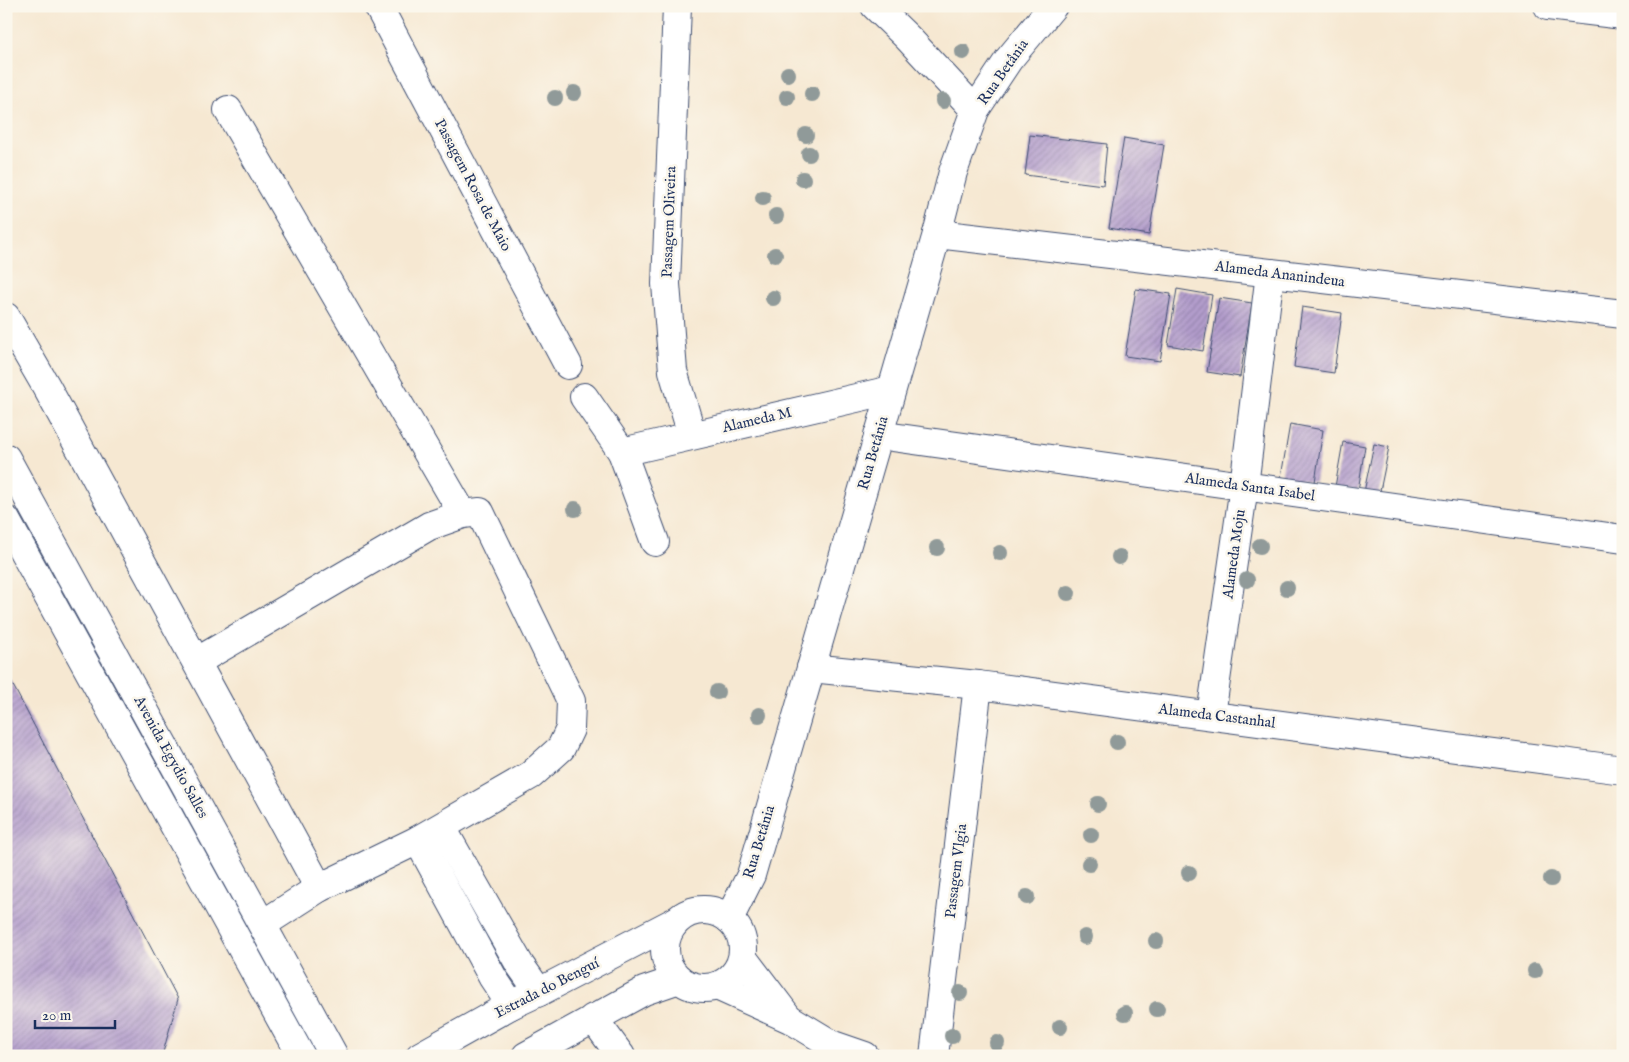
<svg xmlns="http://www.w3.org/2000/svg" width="1629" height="1062" font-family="'IM FELL English',serif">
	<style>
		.building { fill: url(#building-hatch) }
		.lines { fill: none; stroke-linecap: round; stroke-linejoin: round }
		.minor-casing { stroke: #3c4b6f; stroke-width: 30 }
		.minor { stroke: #fff; stroke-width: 28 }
		.tree { fill: #909a99 }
		.labels { text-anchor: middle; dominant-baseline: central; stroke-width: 5; stroke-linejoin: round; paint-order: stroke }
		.street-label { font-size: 15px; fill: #1b2f5e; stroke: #fbf7ec }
	</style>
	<defs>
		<pattern id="building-hatch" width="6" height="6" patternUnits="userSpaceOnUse" patternTransform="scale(1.25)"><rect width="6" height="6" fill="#b39dcc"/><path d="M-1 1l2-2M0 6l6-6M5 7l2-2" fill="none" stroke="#9180a9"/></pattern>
	</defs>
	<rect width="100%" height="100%" fill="#fbf7ec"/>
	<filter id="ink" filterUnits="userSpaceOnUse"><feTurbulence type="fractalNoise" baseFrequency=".02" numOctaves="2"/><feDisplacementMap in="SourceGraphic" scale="10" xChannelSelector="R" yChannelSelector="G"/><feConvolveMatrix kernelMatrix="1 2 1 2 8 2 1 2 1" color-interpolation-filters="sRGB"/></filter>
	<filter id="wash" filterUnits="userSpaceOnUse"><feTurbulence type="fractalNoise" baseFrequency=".0096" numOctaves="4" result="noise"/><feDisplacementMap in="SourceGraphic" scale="20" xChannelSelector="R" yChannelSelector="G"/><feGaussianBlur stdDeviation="1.12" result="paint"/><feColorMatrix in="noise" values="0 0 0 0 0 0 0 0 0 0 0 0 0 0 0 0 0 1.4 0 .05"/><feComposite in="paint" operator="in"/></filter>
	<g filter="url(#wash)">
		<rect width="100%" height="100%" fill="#f6e8d2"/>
		<g id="blocks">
			<g class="building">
				<path d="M1030,135L1107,144L1103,185L1025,175Z"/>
				<path d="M1124,138L1164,145L1149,235L1109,228Z"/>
				<path d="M1136,289L1171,294L1160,361L1125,356Z"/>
				<path d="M1177,289L1212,295L1203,351L1168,345Z"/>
				<path d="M1219,298L1252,303L1240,377L1207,372Z"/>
				<path d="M1302,307L1342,313L1334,373L1294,367Z"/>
				<path d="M1290,424L1323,430L1315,482L1281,477Z"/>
				<path d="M1343,442L1365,446L1358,491L1335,487Z"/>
				<path d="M1374,444L1389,447L1379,496L1364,492Z"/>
				<path d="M6,672L178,999L162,1056H6Z"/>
			</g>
		</g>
	</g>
	<g filter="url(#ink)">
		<use href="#blocks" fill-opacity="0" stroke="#3c4b6f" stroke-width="1"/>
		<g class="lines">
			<defs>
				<g id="minor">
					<path d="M378,6L568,365"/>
					<path d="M677,6L666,284L673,371L692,435"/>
					<path d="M875,6L908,38L975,110"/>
					<path d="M1548,6L1623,15"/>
					<path d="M228,110L463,514"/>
					<path d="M937,234L1623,314"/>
					<path d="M6,317L46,386L319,888L418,840L531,775L561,748L570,729L571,701L480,512L463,514L429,526L196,662"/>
					<path d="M584,397L622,452L655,542"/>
					<path d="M878,435L1623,539"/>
					<path d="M622,452L891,390"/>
					<path d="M6,458L334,1056"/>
					<path d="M6,520L301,1056"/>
					<path d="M811,668L978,685L1623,770"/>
					<path d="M1211,715L1244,486L1270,273"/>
					<path d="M442,828L520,965L539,992"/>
					<path d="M418,840L493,978L511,1005"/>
					<circle cx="704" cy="949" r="39"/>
					<path d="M729,919L751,875L937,234L953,172L975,110L1009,59L1053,6"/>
					<path d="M263,924L319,888"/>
					<path d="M743,958L787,1016"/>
					<path d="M717,986L790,1019L833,1045L865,1056"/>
					<path d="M593,1018L621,1056"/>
					<path d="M420,1056L511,1005L539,992L676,921"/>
					<path d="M526,1056L644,991L679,979"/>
					<path d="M934,1056L978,685"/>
				</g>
			</defs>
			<use href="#minor" class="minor-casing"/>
			<use href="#minor" class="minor"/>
		</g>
		<g class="tree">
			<circle cx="963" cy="52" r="8"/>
			<circle cx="788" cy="74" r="8"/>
			<circle cx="574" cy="93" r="8"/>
			<circle cx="812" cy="94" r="8"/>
			<circle cx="787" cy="97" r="8"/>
			<circle cx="555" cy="98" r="8"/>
			<circle cx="943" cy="101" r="8"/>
			<circle cx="806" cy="135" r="8"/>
			<circle cx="809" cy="154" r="8"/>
			<circle cx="803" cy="179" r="8"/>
			<circle cx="763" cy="198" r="8"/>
			<circle cx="776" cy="216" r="8"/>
			<circle cx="775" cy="255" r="8"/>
			<circle cx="773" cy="298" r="8"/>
			<circle cx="575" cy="509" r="8"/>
			<circle cx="1260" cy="546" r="8"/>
			<circle cx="937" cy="548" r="8"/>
			<circle cx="1000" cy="553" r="8"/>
			<circle cx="1119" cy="557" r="8"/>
			<circle cx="1247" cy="580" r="8"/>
			<circle cx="1287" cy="588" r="8"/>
			<circle cx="1068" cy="593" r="8"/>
			<circle cx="717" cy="692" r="8"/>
			<circle cx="759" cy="715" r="8"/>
			<circle cx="1117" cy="742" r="8"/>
			<circle cx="1098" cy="804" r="8"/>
			<circle cx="1091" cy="835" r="8"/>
			<circle cx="1089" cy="864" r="8"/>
			<circle cx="1189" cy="873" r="8"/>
			<circle cx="1551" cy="879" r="8"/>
			<circle cx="1027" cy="897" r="8"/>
			<circle cx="1085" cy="937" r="8"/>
			<circle cx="1156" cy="941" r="8"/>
			<circle cx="1535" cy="971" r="8"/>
			<circle cx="960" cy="993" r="8"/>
			<circle cx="1157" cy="1009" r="8"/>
			<circle cx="1125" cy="1013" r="8"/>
			<circle cx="1060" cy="1027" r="8"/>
			<circle cx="952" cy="1036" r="8"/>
			<circle cx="997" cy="1043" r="8"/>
		</g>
	</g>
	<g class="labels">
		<g class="street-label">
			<text transform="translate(1003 72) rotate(-55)">Rua Betânia</text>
			<text transform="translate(473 185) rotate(62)">Passagem Rosa de Maio</text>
			<text transform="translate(669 222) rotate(-88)">Passagem Oliveira</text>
			<text transform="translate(1280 274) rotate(7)">Alameda Ananindeua</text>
			<text transform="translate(757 420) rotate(-13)">Alameda M</text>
			<text transform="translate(873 453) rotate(-74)">Rua Betânia</text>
			<text transform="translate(1250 487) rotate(8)">Alameda Santa Isabel</text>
			<text transform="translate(1234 554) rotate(-82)">Alameda Moju</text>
			<text transform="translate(1217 716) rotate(7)">Alameda Castanhal</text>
			<text transform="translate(171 757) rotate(61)">Avenida Egydio Salles</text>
			<text transform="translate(759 842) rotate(-73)">Rua Betânia</text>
			<text transform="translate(956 871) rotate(-83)">Passagem Vlgia</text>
			<text transform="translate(547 988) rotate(-27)">Estrada do Benguí</text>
		</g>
	</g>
	<rect width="1629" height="1062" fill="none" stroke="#fbf7ec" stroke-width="25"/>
	<path d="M35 1020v8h80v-8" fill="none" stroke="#1b2f5e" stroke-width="2.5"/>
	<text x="42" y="1020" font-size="15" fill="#1b2f5e" stroke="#fbf7ec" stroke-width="4" paint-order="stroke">20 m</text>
</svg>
